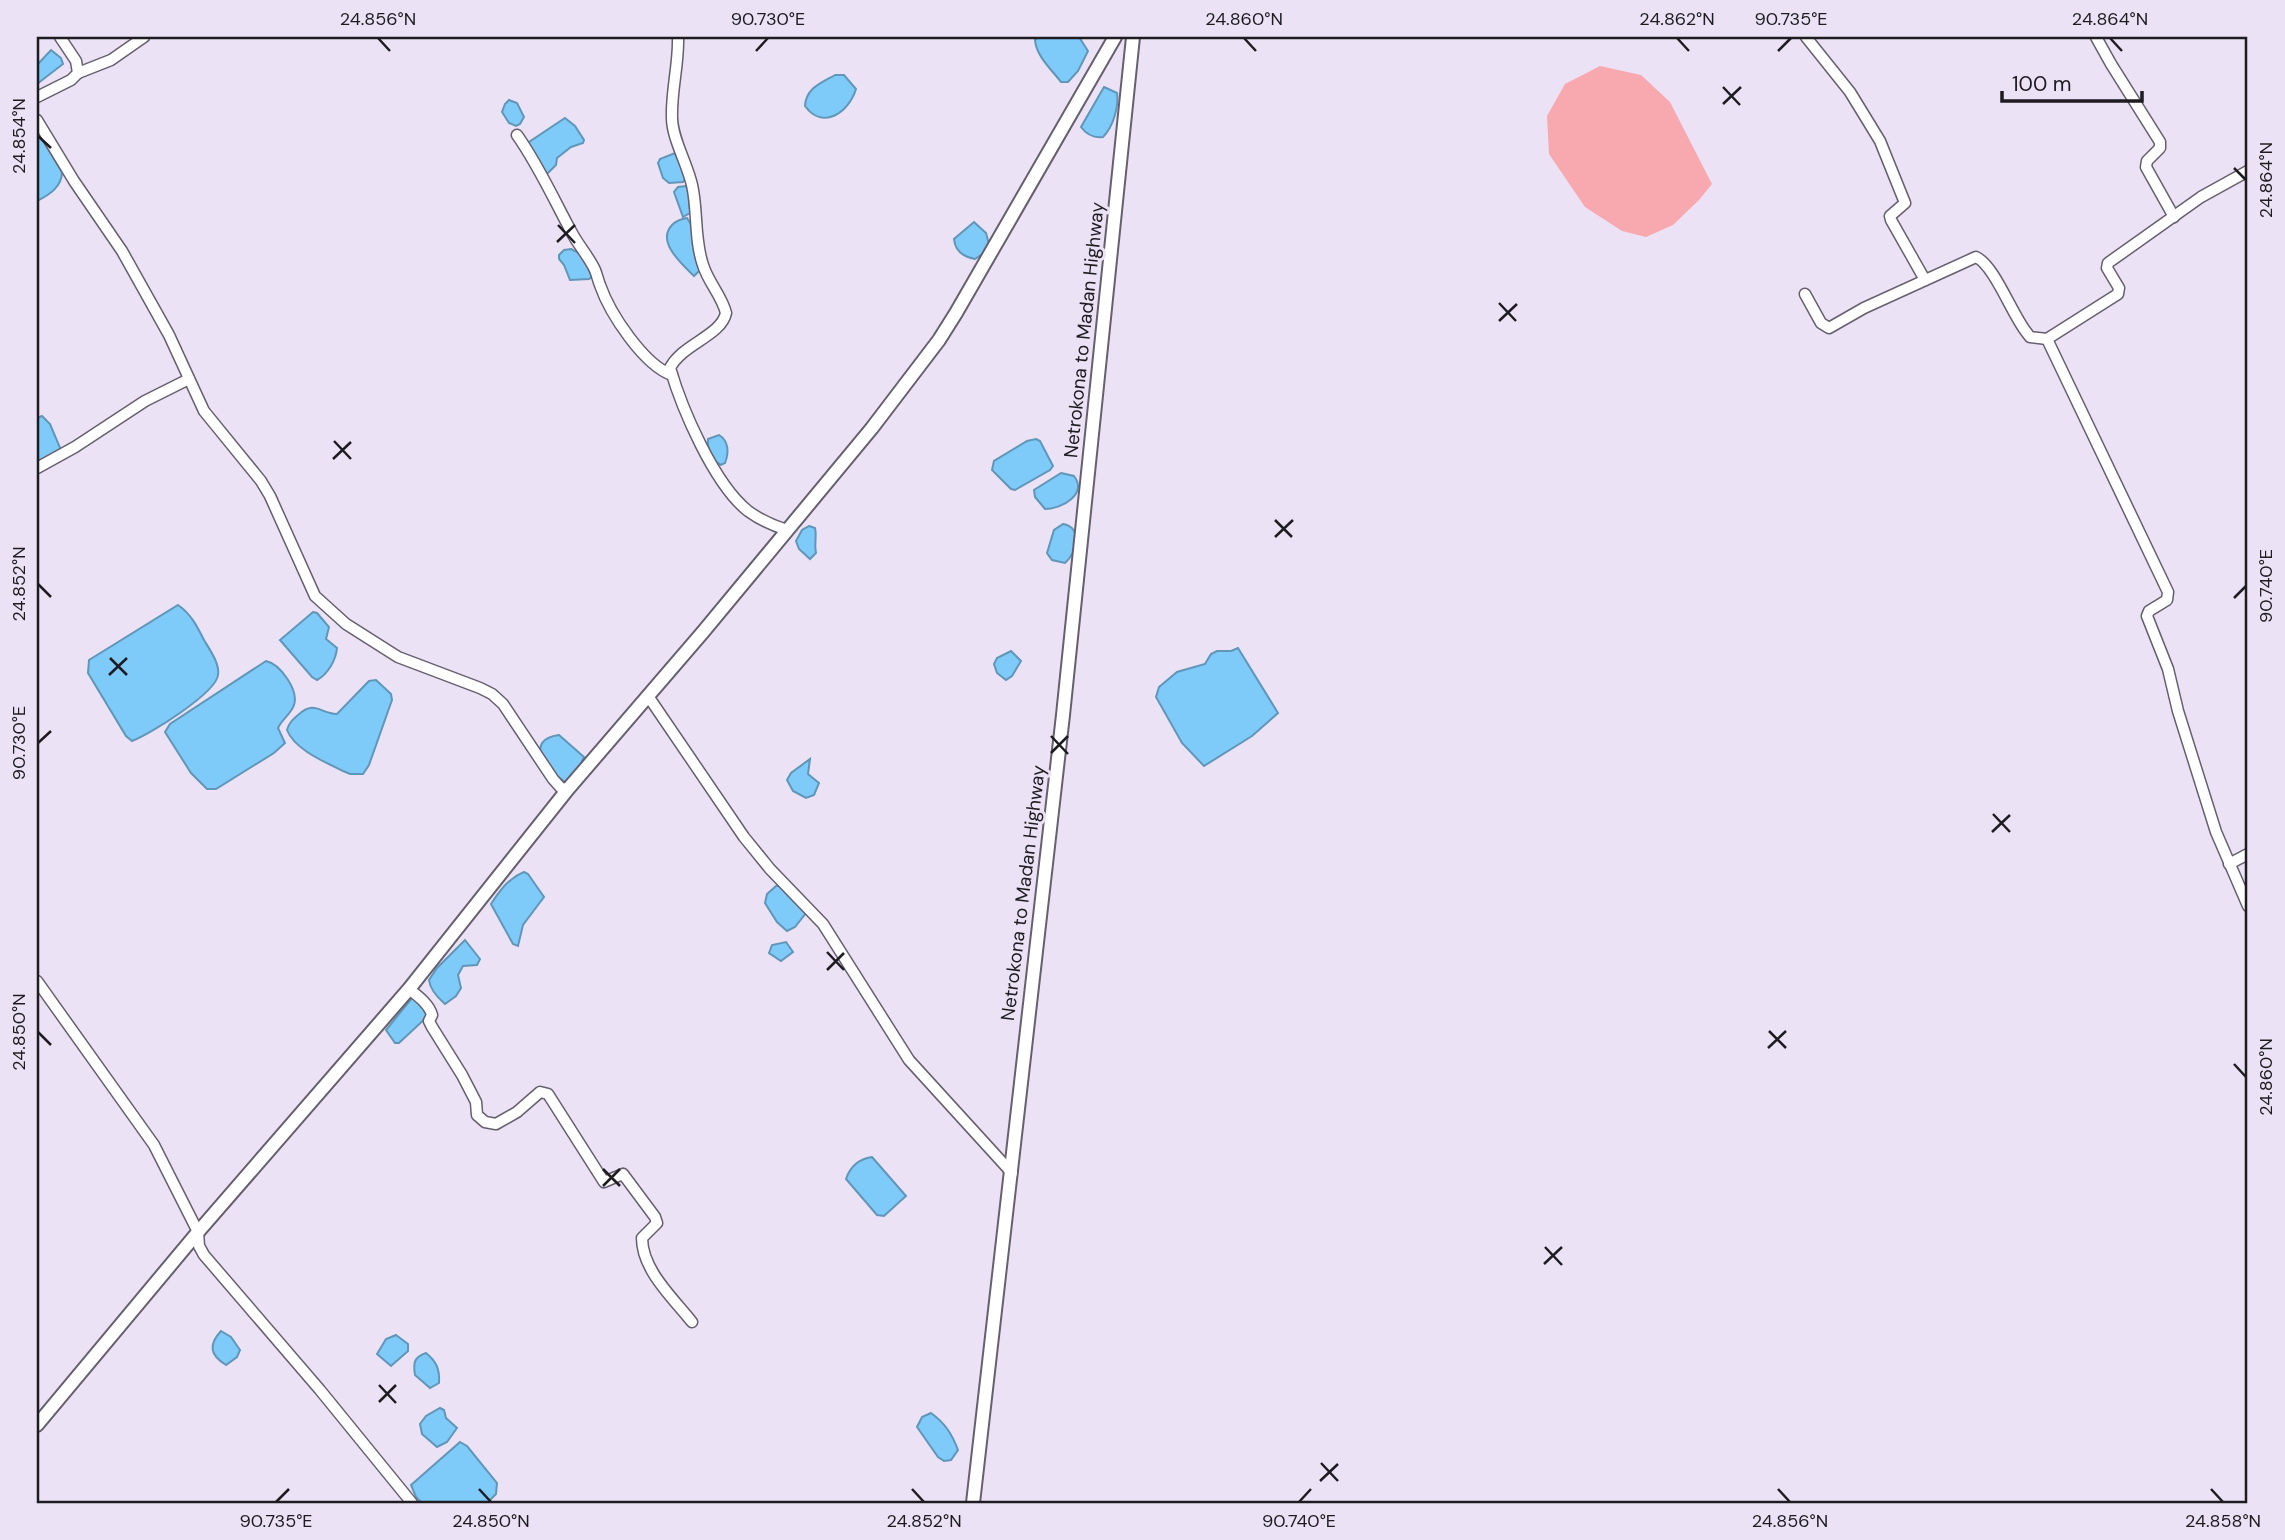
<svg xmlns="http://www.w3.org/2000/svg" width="2285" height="1540" font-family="'DM Sans',sans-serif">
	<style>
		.green { fill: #f8a8af }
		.water { fill: #7ecaf9; stroke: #6196b8; stroke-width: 2 }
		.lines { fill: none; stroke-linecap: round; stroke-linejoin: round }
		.minor-casing { stroke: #665f6e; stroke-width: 13 }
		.major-casing { stroke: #665f6e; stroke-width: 16 }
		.minor { stroke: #fff; stroke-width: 10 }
		.major { stroke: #fff; stroke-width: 12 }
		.ticks { fill: none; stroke: #1e1b21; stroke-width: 2.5 }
		.labels { text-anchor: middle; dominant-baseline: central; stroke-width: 6; stroke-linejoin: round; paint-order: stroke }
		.street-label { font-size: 19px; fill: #1e1b21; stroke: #ebe3f5 }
		.neatline { fill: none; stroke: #1e1b21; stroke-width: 2.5 }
		.ticks-label { font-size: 18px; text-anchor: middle; fill: #1e1b21 }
	</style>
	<rect width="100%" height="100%" fill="#ebe3f5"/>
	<path class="green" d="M1600,66L1641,75L1670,102L1712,184L1699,200L1673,225L1646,237L1622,231L1585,207L1549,154L1547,116L1565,84Z"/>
	<g class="water">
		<path d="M1038,37H1079L1088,51L1078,71L1068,82H1061C1052,70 1036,56 1035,40Z"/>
		<path d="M51,50L61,58L63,64L37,84V65Z"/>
		<path d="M835,75H844L856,89C849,112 823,131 805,106C806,88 821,83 835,75Z"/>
		<path d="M1104,87L1117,93C1119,107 1113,127 1103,137C1094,138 1086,134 1081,127Z"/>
		<path d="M509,100L517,103L524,117L520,124L516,126L509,123L502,112L505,104Z"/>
		<path d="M565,118L575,126L584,140L583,143L571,147L557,158L556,165L547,174L530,149L529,142Z"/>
		<path d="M37,131L62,172C62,187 49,195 37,201Z"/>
		<path d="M675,153L686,178L683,182L669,183L663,178L658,163L660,159Z"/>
		<path d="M686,186L689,190L690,213L683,217L674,192L678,187Z"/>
		<path d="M687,218L694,229L699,266V271L694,276C682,264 656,242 672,225C676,221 680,219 687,218Z"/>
		<path d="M974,222L986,233L989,244L984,253L975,259C964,257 955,251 954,239Z"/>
		<path d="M571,249L581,254L594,275L589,279L570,280L564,265L559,259V255L564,250Z"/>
		<path d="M42,416L50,424L61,450L37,464V418Z"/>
		<path d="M719,435C729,441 729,453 725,463L721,465C711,460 707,449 708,439Z"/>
		<path d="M1036,439L1040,441L1053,466L1050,470L1015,490L1011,489L992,470L994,461L1027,441Z"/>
		<path d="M1061,473L1074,476C1088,494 1062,509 1045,509L1035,497L1034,490Z"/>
		<path d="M1063,524C1083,527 1077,553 1065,563L1052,560L1047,553L1054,530Z"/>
		<path d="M809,526L815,528C817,536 814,544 816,553L810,559L799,549L796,541L802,530Z"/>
		<path d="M178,605C191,614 197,626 204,640C210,650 220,664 218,675C216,693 149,735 132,741L126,736L88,673L89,660Z"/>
		<path d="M313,612L317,613L329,627L326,639L337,648C336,660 328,674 317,680L312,677L280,640Z"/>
		<path d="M1238,648L1278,713L1252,736L1204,766L1182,743L1156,697L1159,687L1177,672L1205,664L1211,654L1217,651H1231Z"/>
		<path d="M1011,651L1021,661L1012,676L1006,680L997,673L994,664L997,658Z"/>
		<path d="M266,661C280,664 299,690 294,705C291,714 282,719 278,728L285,743L274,753L216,789H207L191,773L165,732L170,724Z"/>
		<path d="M376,680L391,694L392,700L369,765L363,774H350L343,771C325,762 295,750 287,730C289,723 292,720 298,715C315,700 319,713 337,714L369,681Z"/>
		<path d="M559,735L584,757L577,773L565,782C547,771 523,740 559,735Z"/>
		<path d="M810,759L808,774L819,783L814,795L806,798L793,791L787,780L791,773Z"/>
		<path d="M524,872L528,874L544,897L523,925L518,946L513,944L491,904C500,890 509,878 524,872Z"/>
		<path d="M776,886H781L806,913L795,927L787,931L777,922L765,903L767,894Z"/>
		<path d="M465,940L480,959L477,965L463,966L458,975L461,988L456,996L445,1004C438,998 430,989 429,980L437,968Z"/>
		<path d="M786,942L793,952L781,961L769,953L772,945Z"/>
		<path d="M416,997L429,1015L399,1043H395L386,1030L412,998Z"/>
		<path d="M872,1157L906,1196L884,1216L877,1215L846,1179C850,1167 859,1159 872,1157Z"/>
		<path d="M221,1331L231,1337L240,1350L237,1357L226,1365C210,1355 208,1345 221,1331Z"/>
		<path d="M396,1335L408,1344V1351L391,1366L377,1354L386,1339Z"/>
		<path d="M426,1353C436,1361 440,1369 439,1383L430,1388L415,1375C413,1363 414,1357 426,1353Z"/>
		<path d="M440,1408L444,1410L446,1418L457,1428L447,1442L437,1447L422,1434L420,1424L426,1416Z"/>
		<path d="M931,1413C945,1423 952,1434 958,1450L951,1460L944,1461L938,1457L917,1427L922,1417Z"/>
		<path d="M460,1442L467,1446L497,1483L496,1494L487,1503H422L416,1497L411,1485Z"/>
	</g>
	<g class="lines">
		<defs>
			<g id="minor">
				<path d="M678,37C679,64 671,90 672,118C672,138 687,163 692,185C698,211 694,239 703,265C708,282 722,296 726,313C721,336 682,344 670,368C682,409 714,484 748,511C759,519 774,526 787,530"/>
				<path d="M1806,37L1850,92L1880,141L1905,203L1890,216L1891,220L1925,280"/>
				<path d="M2096,37L2111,64L2160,142V148L2147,161L2146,167L2174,217"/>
				<path d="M78,73L111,60L144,37"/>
				<path d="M37,97L71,80L78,73L76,61L60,37"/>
				<path d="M37,120L74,181L122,251L169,335L204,411L261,481L270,496L315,596L346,624L398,657L480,688L492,694L503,704L553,779L561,788L568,789"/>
				<path d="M517,135C539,166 554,200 572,233C579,246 589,257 595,270C597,275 598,280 600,285C610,314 644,365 672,375"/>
				<path d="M2248,171L2201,197L2108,263L2107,268L2119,288L2118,294L2047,339L2168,592L2167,600L2149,611L2147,616L2168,669L2178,711L2216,832L2248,906"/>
				<path d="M1805,294L1821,323L1829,328L1864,308L1976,257C1995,266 2012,315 2027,333L2030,337L2047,339"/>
				<path d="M37,468L75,447L145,401L189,379"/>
				<path d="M648,696L744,837L770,869L823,924L909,1060L1012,1173"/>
				<path d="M2229,864L2248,854"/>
				<path d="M37,981L154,1145L198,1232L199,1246L204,1255L320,1390L412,1503"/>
				<path d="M409,989C418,996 429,1004 432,1015L429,1021L432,1027L462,1075L476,1102L477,1115L485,1122L496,1124L517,1112L540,1092L548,1094L604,1182L623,1174L655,1217L657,1223L642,1238C642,1270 673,1298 692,1322"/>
			</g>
			<g id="major">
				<path d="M37,1425L198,1232L409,989L568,789L703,632L872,428L939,340L956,313L1115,37"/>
				<path d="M973,1503L1063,715L1133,37"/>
			</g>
		</defs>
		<use href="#minor" class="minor-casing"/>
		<use href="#major" class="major-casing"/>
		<use href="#minor" class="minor"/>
		<use href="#major" class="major"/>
	</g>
	<path class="ticks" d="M378,38L390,51M1244,38L1256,51M1677,38L1689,51M2110,38L2122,51M756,51L768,38M1778,51L1791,38M1723,87L1740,105M1723,104L1741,87M38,136L51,148M2234,168L2246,180M558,225L575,243M557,242L575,225M1499,303L1516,321M1499,321L1517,304M334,441L351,459M333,459L351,442M1275,520L1292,537M1275,537L1293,520M38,584L51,597M2234,598L2246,586M110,658L127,675M109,675L127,658M1051,736L1068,754M38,743L51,731M1051,753L1068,736M1993,814L2010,832M1992,832L2010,815M827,952L844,970M827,970L844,953M1769,1031L1786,1048M38,1032L51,1045M1768,1048L1786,1031M2234,1064L2246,1077M603,1169L620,1186M603,1186L620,1169M1545,1247L1562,1265M1544,1264L1562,1247M379,1385L396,1403M379,1402L396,1385M1321,1463L1338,1481M1320,1481L1338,1464M479,1489L491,1502M912,1489L924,1502M1778,1489L1790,1502M2211,1489L2223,1502M276,1502L289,1489M1299,1502L1311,1489"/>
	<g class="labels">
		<g class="street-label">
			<text transform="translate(1084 330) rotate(-84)">Netrokona to Madan Highway</text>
			<text transform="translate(1023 893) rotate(-83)">Netrokona to Madan Highway</text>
		</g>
	</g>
	<rect width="2285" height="1540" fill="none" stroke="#ebe3f5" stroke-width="77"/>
	<path d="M2002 91v10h140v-10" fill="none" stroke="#1e1b21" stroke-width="3.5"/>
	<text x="2012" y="91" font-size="21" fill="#1e1b21" stroke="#ebe3f5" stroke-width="5" paint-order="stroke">100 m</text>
	<rect x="38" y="38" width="2208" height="1464" class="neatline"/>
	<g class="ticks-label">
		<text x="378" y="25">24.856°N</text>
		<text x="768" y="25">90.730°E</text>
		<text x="1244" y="25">24.860°N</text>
		<text x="1677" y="25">24.862°N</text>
		<text x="1791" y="25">90.735°E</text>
		<text x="2110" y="25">24.864°N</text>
		<text transform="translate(19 136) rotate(-90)" y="6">24.854°N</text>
		<text transform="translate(2266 180) rotate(-90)" y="6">24.864°N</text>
		<text transform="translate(19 584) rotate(-90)" y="6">24.852°N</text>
		<text transform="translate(2266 586) rotate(-90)" y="6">90.740°E</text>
		<text transform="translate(19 743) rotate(-90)" y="6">90.730°E</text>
		<text transform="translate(19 1032) rotate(-90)" y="6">24.850°N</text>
		<text transform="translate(2266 1077) rotate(-90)" y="6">24.860°N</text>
		<text x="276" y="1527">90.735°E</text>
		<text x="491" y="1527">24.850°N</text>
		<text x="924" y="1527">24.852°N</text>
		<text x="1299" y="1527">90.740°E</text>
		<text x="1790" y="1527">24.856°N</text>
		<text x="2223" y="1527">24.858°N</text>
	</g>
</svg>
